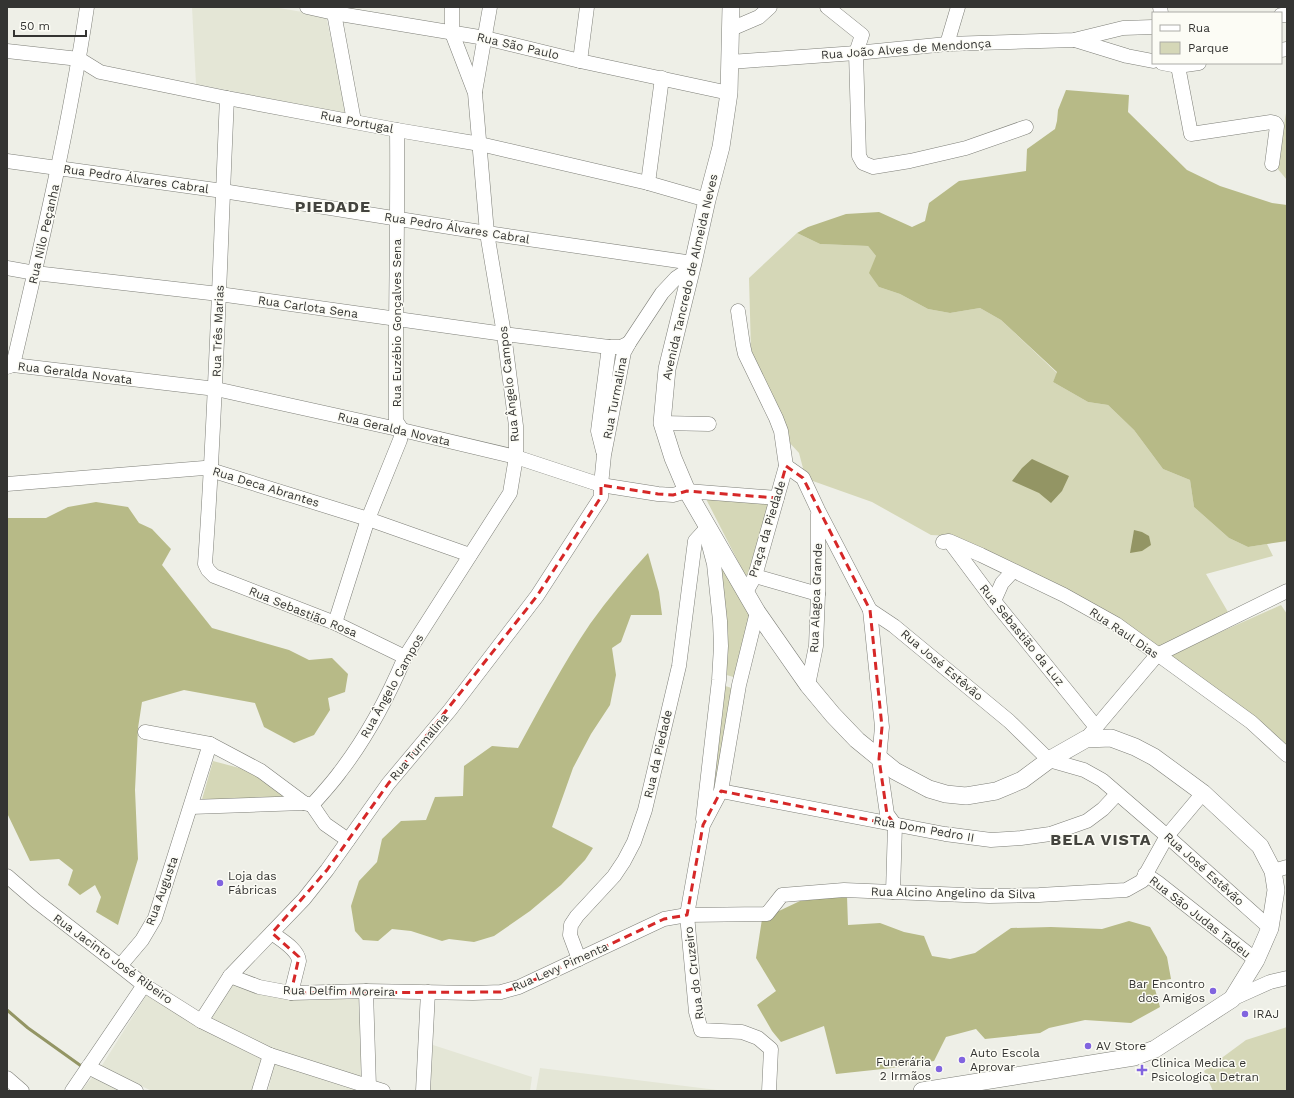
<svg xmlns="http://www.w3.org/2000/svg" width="1294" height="1098" font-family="'Work Sans',sans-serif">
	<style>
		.built { fill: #e4e6d6 }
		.green { fill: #d5d7b7 }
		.forest { fill: #b7ba87 }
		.water { fill: #939564 }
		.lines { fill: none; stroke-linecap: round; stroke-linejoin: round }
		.stream { stroke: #939564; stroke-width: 3 }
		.minor-casing { stroke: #7e7f78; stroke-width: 15 }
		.major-casing { stroke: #7e7f78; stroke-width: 18 }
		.minor { stroke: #fff; stroke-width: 14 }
		.major { stroke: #fff; stroke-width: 17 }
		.marked { fill: none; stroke: #d62828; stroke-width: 3; stroke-dasharray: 8 5; stroke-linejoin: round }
		.poi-dot { fill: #8164df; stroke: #fcfcf5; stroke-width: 1.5 }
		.labels { text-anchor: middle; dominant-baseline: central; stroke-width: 3; stroke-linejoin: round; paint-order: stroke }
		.street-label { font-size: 12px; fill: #343432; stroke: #fcfcf5 }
		.poi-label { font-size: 12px; fill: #343432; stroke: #fcfcf5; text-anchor: start }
		.district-label { font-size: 16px; font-weight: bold; letter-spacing: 1px; fill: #44443e; stroke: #fcfcf5 }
	</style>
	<rect width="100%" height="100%" fill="#eeefe7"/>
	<g class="built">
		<path d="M192,7H273L326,16L347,114L196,84Z"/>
		<path d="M231,981L364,996L366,1082L267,1048L207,1017Z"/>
		<path d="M147,994L262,1058L253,1091H152L101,1067Z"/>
		<path d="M433,1045L532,1077L530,1091H430Z"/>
		<path d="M275,1062L372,1091H268Z"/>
		<path d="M540,1068L725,1091H536Z"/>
		<path d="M95,1074L128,1091H81Z"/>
	</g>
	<g class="green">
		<path d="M1287,107V180L1277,168Z"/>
		<path d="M797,233L820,244L868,246L876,256L879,287L900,294L928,309L950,313L980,308L1001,320L1057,373L1053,382L1088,402L1108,405L1134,430L1163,469L1190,480L1194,507L1229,538L1248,547L1267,544L1273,556L1206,574L1228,612L1158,651L951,536L931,535L872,502L810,480L804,472L799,453L788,441L751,351L749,278Z"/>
		<path d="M705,497L769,504L751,575H745Z"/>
		<path d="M714,549L750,613L737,678L723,674Z"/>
		<path d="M1281,605L1287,614V748L1167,656Z"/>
		<path d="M722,685L735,689L716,791L707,811Z"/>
		<path d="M213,761L247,770L294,800L201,803Z"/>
		<path d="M1287,1027V1091H1213L1204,1071L1246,1040Z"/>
	</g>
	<g class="forest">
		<path d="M1066,90L1129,95L1128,112L1187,170L1220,186L1272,203L1287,205V541L1248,547L1229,538L1194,507L1190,480L1163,469L1134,430L1108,405L1088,402L1053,382L1057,372L1001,320L980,308L950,313L928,309L900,294L879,287L869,273L876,256L868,246L820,244L797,233L808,227L846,214L879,212L912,227L925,221L929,203L959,181L1026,171L1027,149L1055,129L1057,121L1058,110Z"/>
		<path d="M96,502L128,507L139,523L152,529L171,549L162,565L212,628L289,650L309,660L332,658L348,674L345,692L328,698L330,710L314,735L294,743L264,727L255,703L184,690L142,702L138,728L135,790L138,859L118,925L96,912L101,897L95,885L80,895L68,885L73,870L59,859L30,861L7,813V518H46L68,507Z"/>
		<path d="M648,553L659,592L662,615H631L621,642L612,648L616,675L610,705L591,734L573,768L552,827L593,848L585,860L561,885L530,911L494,936L474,942L449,939L442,941L411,931L392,929L378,941L363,940L355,931L351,906L359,881L377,862L382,839L401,821L426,820L435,797L463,796L464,766L492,746L518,748C541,706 563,664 590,624C608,599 627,576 648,553Z"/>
		<path d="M847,896L848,925L880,923L904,932L924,936L932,956L950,959L975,953L1011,928L1051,927L1102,929L1129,921L1150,927L1167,957L1171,979L1153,982L1160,1007L1131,1023L1085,1020L1049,1028L1040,1033L985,1039L976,1029L946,1037L934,1061L892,1068L836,1074L824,1026L781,1042L772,1031L757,1005L776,991L756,958L762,919L800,901Z"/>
	</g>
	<g class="water">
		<path d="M1032,459L1069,476L1062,491L1051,503L1039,493L1012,481L1022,468Z"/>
		<path d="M1134,530L1142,532L1149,536L1151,545L1142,551L1130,553Z"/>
	</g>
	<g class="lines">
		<path class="stream" d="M7,1010L28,1028L84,1068"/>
		<defs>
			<g id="minor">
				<path d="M307,7L334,13L485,38L580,61L729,93"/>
				<path d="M331,7L334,13L354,121"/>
				<path d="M827,7L862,35L856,53L859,156L863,163L873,167L910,161L966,148L1026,127"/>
				<path d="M1160,7L1161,13"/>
				<path d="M1281,15H1287"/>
				<path d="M731,29L759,17L770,7"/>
				<path d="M1075,40L1127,56L1153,61"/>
				<path d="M947,44L958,7"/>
				<path d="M1281,50L1287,49"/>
				<path d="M7,51L79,59L100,72L227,98L397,130L480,144L648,183L707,200"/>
				<path d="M580,61L587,7"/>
				<path d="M730,62L856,53L947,44L1074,40L1123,28L1153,27"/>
				<path d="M1162,63L1178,66L1199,63"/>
				<path d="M1178,66L1191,134L1271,122L1275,123L1277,126L1272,164"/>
				<path d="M475,92L490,7"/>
				<path d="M227,98C220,253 216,409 205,564L208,570L214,576L335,623L405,657"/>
				<path d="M7,161L223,191L487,233L693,263"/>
				<path d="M648,183L662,78"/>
				<path d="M7,268L35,273L219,294L504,334L609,347H621L629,343"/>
				<path d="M738,311L743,345L745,354L776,418L781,431L786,466L755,576L746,592"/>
				<path d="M13,365C41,246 69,128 87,7"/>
				<path d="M7,367L13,365L216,389L402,430L516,457L601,485L658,494L673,495L687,491L777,498"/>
				<path d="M662,423L709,424"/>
				<path d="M603,451L598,431L609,347"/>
				<path d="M786,466L803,478L818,510L870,610L894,626L1009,721L1049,760L1084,770L1102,780L1167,836L1270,928"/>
				<path d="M7,484L204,468L368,519L470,555"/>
				<path d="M943,542L949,541L981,555L1064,595L1116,624L1251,722L1287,755"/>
				<path d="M950,542L994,601L1096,727"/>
				<path d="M755,576L818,594"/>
				<path d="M994,601L1002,583L1013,571"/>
				<path d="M870,610L882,727L879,759L887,814L895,825L893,892"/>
				<path d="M757,612L739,685L721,791L703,825L687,915L696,1012L701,1030L742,1032L758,1038L771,1049L769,1091"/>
				<path d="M335,623L368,519L400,440L402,430L396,421C395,324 398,227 397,130"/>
				<path d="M808,685L816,646L818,594V514"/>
				<path d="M145,732L210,744L261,771L304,803L312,805"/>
				<path d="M1086,739L1157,655L1287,591"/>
				<path d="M721,791L945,834L991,840L1021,838L1050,834L1087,821L1103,809L1117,794"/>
				<path d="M312,805C322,794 332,783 340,772C367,737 388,697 405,657L510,493L516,457V426L504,334L487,233L475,93L452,33V7"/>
				<path d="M312,805L325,824L348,840"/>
				<path d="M191,807L304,803"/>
				<path d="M703,819L719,680L721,646L720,621L714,564L705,530"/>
				<path d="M1273,871L1287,867"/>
				<path d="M1145,874L1157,882L1256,960"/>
				<path d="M7,876L36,901L120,966L144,985L201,1021L270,1055L383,1091"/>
				<path d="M272,933C281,940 298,949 299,961L291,993"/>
				<path d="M579,959L570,935L571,925L577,916L614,876L624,861L634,842L645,810L679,666L695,541L705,530"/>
				<path d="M120,966L142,940L155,918L210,744"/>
				<path d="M230,976L259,987L291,993L366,991L473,993L501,992L519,987L664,919L687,915L767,914L782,895L844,890L989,896L1039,895L1126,890L1142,881L1167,836L1203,793"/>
				<path d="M366,991L369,1087"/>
				<path d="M1232,999L1270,982L1287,978"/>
				<path d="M201,1021L230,976L304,899L327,870L388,784L450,710L537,596L601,497V485L604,455L624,352L629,343L662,293L676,278L691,268"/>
				<path d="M88,1067L136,1091"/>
				<path d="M7,1078L22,1091"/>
				<path d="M72,1091L144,985"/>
				<path d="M259,1091L270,1055"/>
				<path d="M423,1091L428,992"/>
			</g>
			<path id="major" d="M731,7L729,93L721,147L707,200L693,263L667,369L662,423L673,458L687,491L757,612L808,685L833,715L857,740L895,771L929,789L946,794L966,796L996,791L1022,780L1049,760L1086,739L1111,738L1135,747L1154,757L1203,793L1260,846L1273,871L1276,890L1270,928L1256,960L1232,999L1155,1049L1134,1057L922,1091"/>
		</defs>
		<use href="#minor" class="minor-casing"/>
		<use href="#major" class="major-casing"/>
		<use href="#minor" class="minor"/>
		<use href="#major" class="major"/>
	</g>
	<path class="marked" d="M786,466L803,478L870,610L882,727L879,759L887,814L895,825L721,791L703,825L687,915L664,919L519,987L501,992L291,993L299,957L272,933L327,870L388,784L537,596L601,497V485L658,494L673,495L687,491L777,498Z"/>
	<g class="poi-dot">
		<circle cx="220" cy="883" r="4"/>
		<circle cx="1213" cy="991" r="4"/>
		<circle cx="1245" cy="1014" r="4"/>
		<circle cx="1088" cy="1046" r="4"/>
		<circle cx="962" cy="1060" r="4"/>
		<circle cx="939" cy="1069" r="4"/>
		<path d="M1140 1064h4v4h4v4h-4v4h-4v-4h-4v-4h4z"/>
	</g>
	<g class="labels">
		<g class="street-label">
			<text transform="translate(518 46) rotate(13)">Rua São Paulo</text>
			<text transform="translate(906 49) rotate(-4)">Rua João Alves de Mendonça</text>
			<text transform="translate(357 122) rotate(11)">Rua Portugal</text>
			<text transform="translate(136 179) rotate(8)">Rua Pedro Álvares Cabral</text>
			<text transform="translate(457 228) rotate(9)">Rua Pedro Álvares Cabral</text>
			<text transform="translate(44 234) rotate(-77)">Rua Nilo Peçanha</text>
			<text transform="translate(690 277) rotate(-77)">Avenida Tancredo de Almeida Neves</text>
			<text transform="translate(308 307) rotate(8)">Rua Carlota Sena</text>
			<text transform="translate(397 323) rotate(-90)">Rua Euzébio Gonçalves Sena</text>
			<text transform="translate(218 331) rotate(-88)">Rua Três Marias</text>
			<text transform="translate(75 373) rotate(7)">Rua Geralda Novata</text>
			<text transform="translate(509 384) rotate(-96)">Rua Ângelo Campos</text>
			<text transform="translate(615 398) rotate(-79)">Rua Turmalina</text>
			<text transform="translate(394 429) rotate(13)">Rua Geralda Novata</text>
			<text transform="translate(266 487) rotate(17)">Rua Deca Abrantes</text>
			<text transform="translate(767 529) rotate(-73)">Praça da Piedade</text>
			<text transform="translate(816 598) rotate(-88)">Rua Alagoa Grande</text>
			<text transform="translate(303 612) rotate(22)">Rua Sebastião Rosa</text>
			<text transform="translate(1124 633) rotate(34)">Rua Raul Dias</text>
			<text transform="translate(1022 635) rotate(51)">Rua Sebastião da Luz</text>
			<text transform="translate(942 665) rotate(40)">Rua José Estêvão</text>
			<text transform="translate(392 686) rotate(-61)">Rua Ângelo Campos</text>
			<text transform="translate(419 747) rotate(-50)">Rua Turmalina</text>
			<text transform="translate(658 754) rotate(-77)">Rua da Piedade</text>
			<text transform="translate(924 829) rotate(10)">Rua Dom Pedro II</text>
			<text transform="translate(1204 869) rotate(42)">Rua José Estêvão</text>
			<text transform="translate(162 891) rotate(-70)">Rua Augusta</text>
			<text transform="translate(953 893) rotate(1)">Rua Alcino Angelino da Silva</text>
			<text transform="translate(1200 917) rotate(38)">Rua São Judas Tadeu</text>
			<text transform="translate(113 959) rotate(36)">Rua Jacinto José Ribeiro</text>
			<text transform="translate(560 967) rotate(-24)">Rua Levy Pimenta</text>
			<text transform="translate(694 973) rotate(-97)">Rua do Cruzeiro</text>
			<text transform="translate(339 991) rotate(1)">Rua Delfim Moreira</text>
		</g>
		<g class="poi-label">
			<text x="228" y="876">Loja das<tspan x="228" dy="14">Fábricas</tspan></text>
			<text x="1205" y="984" text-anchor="end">Bar Encontro<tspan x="1205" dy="14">dos Amigos</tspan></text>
			<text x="1253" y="1014">IRAJ</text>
			<text x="1096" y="1046">AV Store</text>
			<text x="970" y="1053">Auto Escola<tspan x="970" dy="14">Aprovar</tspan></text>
			<text x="931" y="1062" text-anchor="end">Funerária<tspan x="931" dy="14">2 Irmãos</tspan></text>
			<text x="1151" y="1063">Clinica Medica e<tspan x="1151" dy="14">Psicologica Detran</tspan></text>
		</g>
		<g class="district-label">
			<text x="333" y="206">PIEDADE</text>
			<text x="1101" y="839">BELA VISTA</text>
		</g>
	</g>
	<rect width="1294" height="1098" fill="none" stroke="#343432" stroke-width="16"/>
	<rect x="1152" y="12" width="130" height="52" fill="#fcfcf5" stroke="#acaca7"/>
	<rect x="1160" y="25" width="20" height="6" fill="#ffffff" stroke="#acaca7"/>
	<text x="1188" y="32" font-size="12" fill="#343432">Rua</text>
	<rect x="1160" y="42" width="20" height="12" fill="#d5d7b7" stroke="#acaca7"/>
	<text x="1188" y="52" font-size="12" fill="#343432">Parque</text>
	<path d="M14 30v6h72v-6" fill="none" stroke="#343432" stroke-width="2"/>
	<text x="20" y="30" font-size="12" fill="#343432" stroke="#fcfcf5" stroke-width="3" paint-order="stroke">50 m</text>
</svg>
